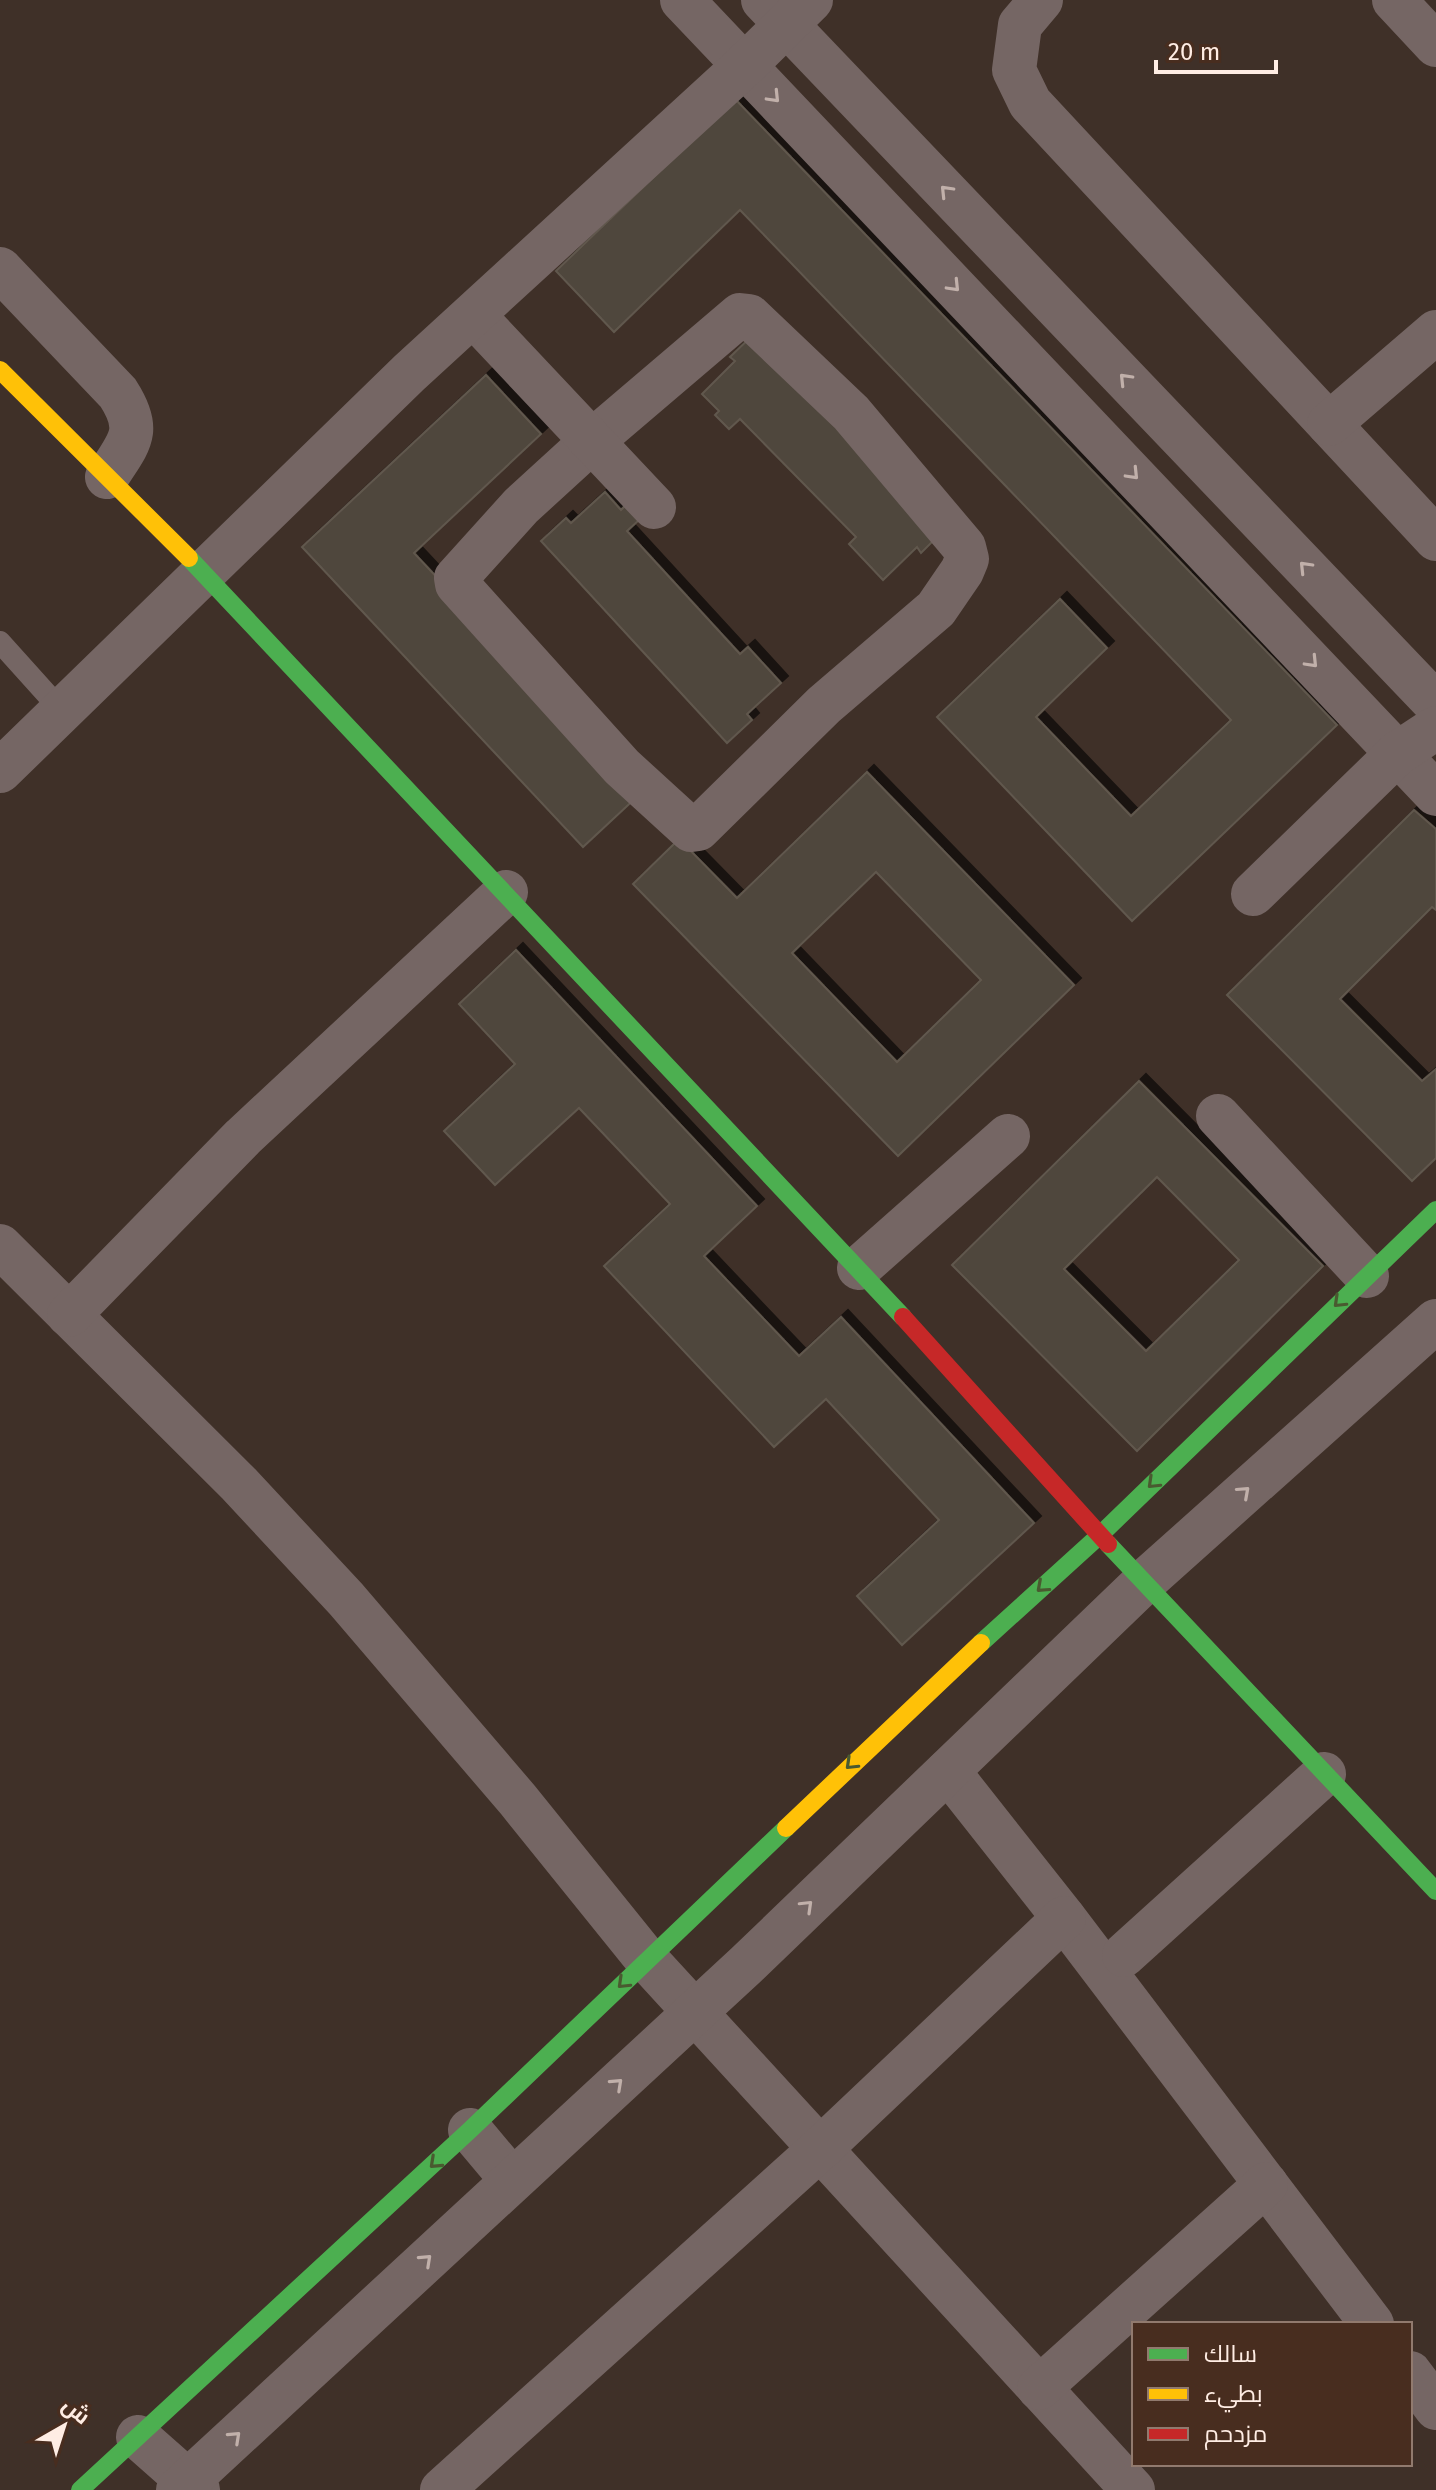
<svg xmlns="http://www.w3.org/2000/svg" width="1436" height="2490" font-family="'Fira Sans',Cairo,sans-serif">
	<style>
		.building { fill: #50463d; stroke: #61584e; stroke-width: 2; fill-rule: evenodd; filter: url(#shadow) }
		.lines { fill: none; stroke-linecap: round; stroke-linejoin: round }
		.lane { stroke: #756664; stroke-width: 22 }
		.street { stroke: #756664; stroke-width: 44 }
		.fast { stroke: #4caf50; stroke-width: 18 }
		.slow { stroke: #ffc107; stroke-width: 18 }
		.jam { stroke: #c62828; stroke-width: 18 }
		.oneway { stroke: #c1b0aa }
		.oneway2 { stroke: #495a30 }
	</style>
	<defs>
		<filter id="shadow"><feDropShadow dx="7" dy="-7" stdDeviation="0" flood-color="#0009"/></filter>
	</defs>
	<rect width="100%" height="100%" fill="#3f3028"/>
	<g class="building">
		<path d="M735,99L1337,725L1132,921L937,717L1060,599L1107,648L1036,717L1131,816L1231,720L740,210L614,332L556,271Z"/>
		<path d="M755,333L946,528L921,553L917,547L883,580L849,544L856,537L740,419L729,429L715,415L719,411L702,394L735,361L730,357Z"/>
		<path d="M486,375L541,434L414,553L640,794L583,847L302,547Z"/>
		<path d="M605,492L621,510L625,506L639,520L627,531L740,654L748,647L781,683L747,714L752,720L727,743L541,541L566,518L571,523Z"/>
		<path d="M867,772L1074,985L898,1156L633,884L679,839L737,898ZM876,872L981,980L897,1062L792,953Z"/>
		<path d="M1414,810L1436,829V910L1432,907L1340,999L1422,1081L1436,1069V1158L1412,1181L1227,995Z"/>
		<path d="M516,950L757,1206L704,1256L799,1356L841,1317L1034,1523L902,1645L857,1596L939,1520L826,1399L774,1447L604,1266L670,1204L579,1108L495,1185L444,1131L515,1064L459,1004Z"/>
		<path d="M1139,1081L1323,1266L1137,1451L952,1265ZM1157,1177L1239,1260L1146,1351L1064,1269Z"/>
	</g>
	<g class="lines">
		<path class="lane" d="M0,642L62,711"/>
		<g class="street">
			<path d="M682,0L1436,794"/>
			<path d="M763,0L1436,704"/>
			<path d="M1041,0L1020,25L1014,70L1030,103L1436,539"/>
			<path d="M1394,0L1436,45"/>
			<path d="M0,269L118,393C143,432 129,442 107,477"/>
			<path d="M740,315L749,316L851,413L964,547L967,559L962,571L936,609L824,705L698,829L691,830L622,767L457,584L456,578L521,506L591,442Z"/>
			<path d="M474,316L654,507"/>
			<path d="M1329,424L1436,332"/>
			<path d="M0,771L409,373L744,66L811,0"/>
			<path d="M1253,894L1398,753L1436,728"/>
			<path d="M1218,1116L1367,1276"/>
			<path d="M0,1246L239,1484L346,1599L518,1800L647,1960L1133,2490"/>
			<path d="M859,1268L1008,1136"/>
			<path d="M69,1315L243,1137L506,892"/>
			<path d="M948,1771L1064,1918L1372,2324"/>
			<path d="M1124,1955L1324,1774"/>
			<path d="M470,2130L512,2180"/>
			<path d="M1410,2373L1436,2408"/>
			<path d="M1039,2388L1266,2184"/>
			<path d="M138,2437L198,2490"/>
			<path d="M178,2490L746,1965L1144,1582L1436,1321"/>
			<path d="M442,2490L820,2149L1064,1918"/>
		</g>
		<g class="fast">
			<path d="M189,558L903,1317"/>
			<path d="M1108,1544L1436,1891"/>
			<path d="M981,1643L1100,1535L1436,1210"/>
			<path d="M80,2490L470,2130L786,1828"/>
		</g>
		<g class="slow">
			<path d="M0,370L189,558"/>
			<path d="M786,1828L981,1643"/>
		</g>
		<path class="jam" d="M903,1317L1108,1544"/>
	</g>
	<defs><path id="oneway-chevron" d="M-2-3.5L2.5 0L-2 3.5" fill="none" stroke-width="1.6" stroke-linecap="round" stroke-linejoin="round" transform="scale(2)"/></defs>
	<g class="oneway">
		<use href="#oneway-chevron" transform="translate(774 97) rotate(46)"/>
		<use href="#oneway-chevron" transform="translate(946 191) rotate(-134)"/>
		<use href="#oneway-chevron" transform="translate(954 286) rotate(46)"/>
		<use href="#oneway-chevron" transform="translate(1125 379) rotate(-134)"/>
		<use href="#oneway-chevron" transform="translate(1133 474) rotate(46)"/>
		<use href="#oneway-chevron" transform="translate(1305 567) rotate(-134)"/>
		<use href="#oneway-chevron" transform="translate(1312 662) rotate(46)"/>
		<use href="#oneway-chevron" transform="translate(1244 1492) rotate(-42)"/>
		<use href="#oneway-chevron" transform="translate(807 1906) rotate(-44)"/>
		<use href="#oneway-chevron" transform="translate(617 2084) rotate(-43)"/>
		<use href="#oneway-chevron" transform="translate(426 2260) rotate(-43)"/>
		<use href="#oneway-chevron" transform="translate(235 2437) rotate(-43)"/>
	</g>
	<g class="oneway2">
		<use href="#oneway-chevron" transform="translate(1339 1302) rotate(136)"/>
		<use href="#oneway-chevron" transform="translate(1153 1483) rotate(136)"/>
		<use href="#oneway-chevron" transform="translate(1042 1587) rotate(138)"/>
		<use href="#oneway-chevron" transform="translate(851 1764) rotate(136)"/>
		<use href="#oneway-chevron" transform="translate(623 1983) rotate(136)"/>
		<use href="#oneway-chevron" transform="translate(435 2163) rotate(137)"/>
	</g>
	<rect x="1132" y="2322" width="280" height="144" fill="#482d1f" stroke="#917a6e" stroke-width="2"/>
	<rect x="1148" y="2348" width="40" height="12" fill="#4caf50" stroke="#917a6e" stroke-width="2"/>
	<text x="1204" y="2362" font-size="24" fill="#ffede4">سالك</text>
	<rect x="1148" y="2388" width="40" height="12" fill="#ffc107" stroke="#917a6e" stroke-width="2"/>
	<text x="1204" y="2402" font-size="24" fill="#ffede4">بطيء</text>
	<rect x="1148" y="2428" width="40" height="12" fill="#c62828" stroke="#917a6e" stroke-width="2"/>
	<text x="1204" y="2442" font-size="24" fill="#ffede4">مزدحم</text>
	<g transform="translate(64 2426) rotate(39)" stroke="#482d1f" stroke-width="6" paint-order="stroke">
	<path d="M0-6L14 30L0 20L-14 30Z" fill="#ffede4"/>
	<text y="-12" font-size="22" font-weight="bold" text-anchor="middle" fill="#ffede4">ش</text>
	</g>
	<path d="M1156 60v12h120v-12" fill="none" stroke="#ffede4" stroke-width="4"/>
	<text x="1168" y="60" font-size="24" fill="#ffede4" stroke="#482d1f" stroke-width="6" paint-order="stroke">20 m</text>
</svg>
